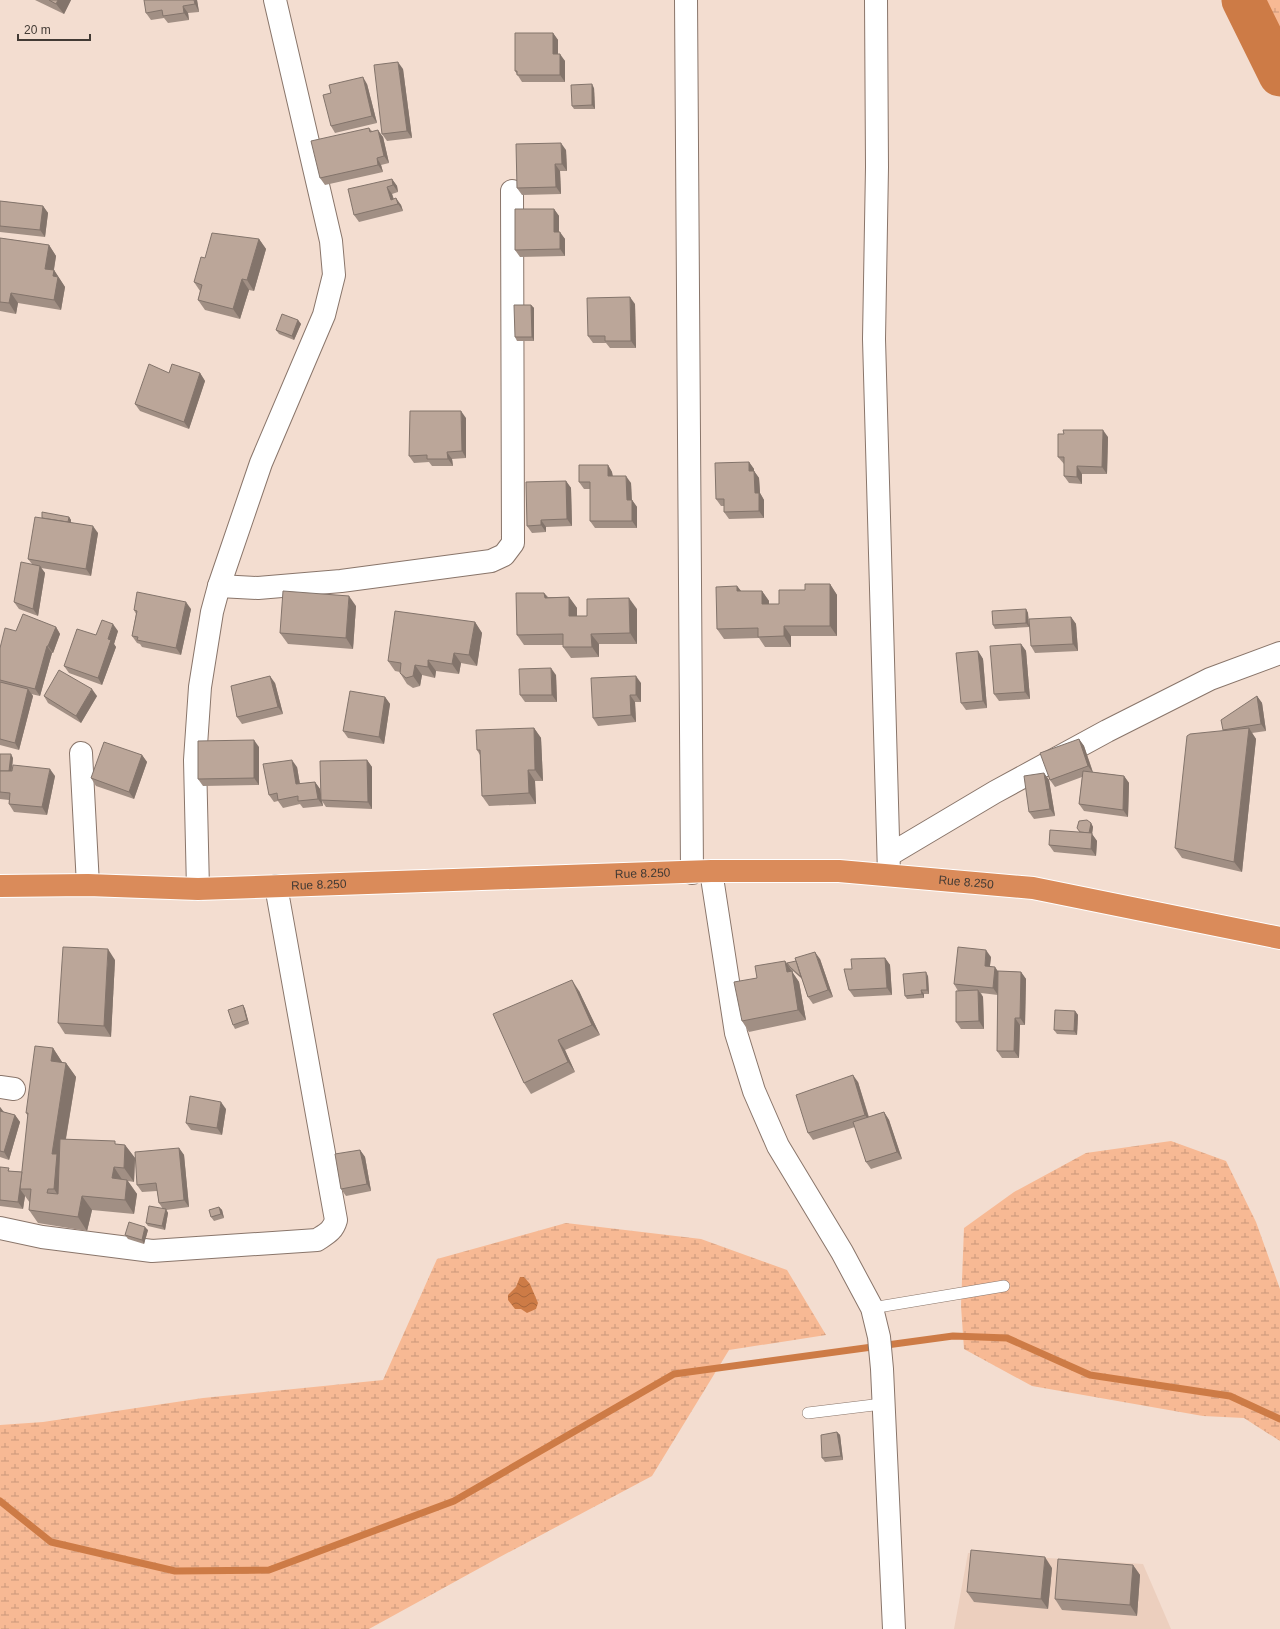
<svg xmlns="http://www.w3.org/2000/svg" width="1280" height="1629" font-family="Helvetica,sans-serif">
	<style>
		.built { fill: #eccfbe }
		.wetland { fill: url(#wetland-marsh) }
		.water { fill: url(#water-waves) }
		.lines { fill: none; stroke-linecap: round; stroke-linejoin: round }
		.stream { stroke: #cd7b46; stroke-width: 7 }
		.river { stroke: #cd7b46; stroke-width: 43 }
		.lane-casing { stroke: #89756a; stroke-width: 12 }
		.street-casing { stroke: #89756a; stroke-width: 24 }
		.highway-casing { stroke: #fff; stroke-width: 24 }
		.lane { stroke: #fff; stroke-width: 11 }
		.street { stroke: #fff; stroke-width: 22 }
		.highway { stroke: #da8b5a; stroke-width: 22 }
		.wall { fill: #a18f84 }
		.shaded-wall { fill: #83746b }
		.building { fill: #bba699; stroke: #83746b }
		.labels { text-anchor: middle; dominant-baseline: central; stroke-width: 3; stroke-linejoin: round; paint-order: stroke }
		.street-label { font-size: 12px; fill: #423a34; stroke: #f3ddd0 }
	</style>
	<defs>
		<pattern id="wetland-marsh" width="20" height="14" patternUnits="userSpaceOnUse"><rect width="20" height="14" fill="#f7b994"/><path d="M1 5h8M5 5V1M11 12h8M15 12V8" fill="none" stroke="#ca977a"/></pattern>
		<pattern id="water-waves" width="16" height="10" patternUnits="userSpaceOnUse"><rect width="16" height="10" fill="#cd7b46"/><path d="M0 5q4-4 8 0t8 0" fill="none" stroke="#a8663b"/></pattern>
	</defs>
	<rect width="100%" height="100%" fill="#f3ddd0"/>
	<path class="built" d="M968,1553L1143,1564L1171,1629H954Z"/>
	<g class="wetland">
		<path d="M1243,0H1280V75Z"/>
		<path d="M1171,1141L1226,1161L1256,1222L1280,1289V1441L1244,1418L1203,1416L1032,1386L964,1349L961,1306L964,1228L1014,1192L1086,1153Z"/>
		<path d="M566,1223L701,1239L787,1270L826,1335L729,1350L652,1476L498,1558L369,1629H0V1425L43,1422L203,1398L383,1380L437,1259Z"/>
	</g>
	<path class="water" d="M520,1277H524L530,1284L538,1303L536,1309L527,1313L521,1309H515L508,1300V1295L516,1287Z"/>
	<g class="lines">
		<path class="stream" d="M0,1501L51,1542L175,1571L269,1570L454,1501L674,1374L953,1336L1007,1338L1090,1375L1230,1396L1280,1419"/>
		<path class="river" d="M1243,0L1280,75"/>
		<defs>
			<g id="lane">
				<path d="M872,1308L1004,1286"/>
				<path d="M808,1413L882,1404"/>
			</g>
			<g id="street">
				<path d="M686,0L692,873"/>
				<path d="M876,0L877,167L874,339L889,874"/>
				<path d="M219,586L258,588L341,581L491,561L504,555L513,543L512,191"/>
				<path d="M81,753L88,885"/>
				<path d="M889,855L995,792L1107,731L1210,679L1280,653"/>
				<path d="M711,871L736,1033L754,1091L778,1146L842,1252L872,1308L879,1337L882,1369L894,1629"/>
				<path d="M198,889L195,760L200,687L212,612L219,586L261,463L324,315L334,275L331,241L275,0"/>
				<path d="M0,1087L14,1089"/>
				<path d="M0,1228L42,1237L152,1251L317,1240C326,1234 333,1231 336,1220L276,886"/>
			</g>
			<g id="highway">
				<path id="s1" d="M0,886L88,885L198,889L711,871H839L1033,888L1280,938"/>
			</g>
		</defs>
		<use href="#lane" class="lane-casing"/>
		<use href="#street" class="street-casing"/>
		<use href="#highway" class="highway-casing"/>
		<use href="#lane" class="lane"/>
		<use href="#street" class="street"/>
		<use href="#highway" class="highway"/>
	</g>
	<g class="wall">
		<path d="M35,0H71L64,14Z"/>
		<path d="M197,0L199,12L188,13L189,20L168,23L164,18L151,20L146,13Z"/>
		<path d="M553,33L558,40V54L565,61V82H522L515,71Z"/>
		<path d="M403,69L412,138L387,141L382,134Z"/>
		<path d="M367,84L377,123L335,133L331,126V93Z"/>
		<path d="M594,88L595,109H574L572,106Z"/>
		<path d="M369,128L372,131L383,137L389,163L381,165L383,172L325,185L320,178Z"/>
		<path d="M566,150L567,171H560L561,194L522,195L517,188Z"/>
		<path d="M392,179L397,186L398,192L392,194L394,199L401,205L403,211L359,222L354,215Z"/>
		<path d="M0,201L43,206L48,213L45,237L0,232Z"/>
		<path d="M554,209L559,216V232L565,239V256L520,257L515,250Z"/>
		<path d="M0,238L49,245L56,256L54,270L65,287L61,310L18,303L16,314L0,311Z"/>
		<path d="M259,239L266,249L254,291L249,290L240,319L205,310L198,300L200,291L194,282L205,258Z"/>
		<path d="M635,304L636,348H610L606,343H593L588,336Z"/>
		<path d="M531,305L534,308V341H517L515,337Z"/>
		<path d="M298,320L301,324L294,340L279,334L276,330Z"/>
		<path d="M169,373H200L205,381L189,429L140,411L135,404Z"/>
		<path d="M466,418V458L452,459L453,466H432L429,462L414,463L409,456Z"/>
		<path d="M1108,437L1107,474H1082V484L1069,483L1064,476V464L1058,457Z"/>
		<path d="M749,462L754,469V471L759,478L760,493L764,500V518L729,519L724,512V506H721L716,499Z"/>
		<path d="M608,465L612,472L613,476L631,483L632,500L637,507V528H595L590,521V489H584L579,482Z"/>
		<path d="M566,481L571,488L572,526L546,527V532L532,533L527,526Z"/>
		<path d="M69,517L71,520V523L98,533L91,576L41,568L45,573L38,616L19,609L14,602L32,564L28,559L42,518Z"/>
		<path d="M830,584L837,595V636H791V647H765L759,638L724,639L717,629L737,586L741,591H762L769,601V604H779Z"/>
		<path d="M544,593L548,597H569L577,608V616H587L637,609V644H599V657L571,658L563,647V645H524L517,635Z"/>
		<path d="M356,606L353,649L288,644L280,633Z"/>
		<path d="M191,609L181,655L142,647L140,644L137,643L132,636L136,614L134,610Z"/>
		<path d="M1026,609L1028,613L1029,627L995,629L993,625Z"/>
		<path d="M1071,617L1076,624L1078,651L1035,653L1031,646Z"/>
		<path d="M475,622L482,633L477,666L461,663L459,674L436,671L435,678L422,675L420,686L413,688L407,684L400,673V672L395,671L388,661Z"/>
		<path d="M56,627L60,634L53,653H52L40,696L31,694L33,696L19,750L0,745V648L16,631Z"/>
		<path d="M118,631L114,644L116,647L102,685L69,673L64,666L96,635Z"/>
		<path d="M1021,644L1026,651L1030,699L999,701L994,694Z"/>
		<path d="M978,651L983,659L987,708L966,710L961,703Z"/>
		<path d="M556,675L557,702H525L520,695Z"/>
		<path d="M275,683L283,714L242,724L237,717Z"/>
		<path d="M641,683V702H635L636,722L598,726L593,718Z"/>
		<path d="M44,696H97L81,723L48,703Z"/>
		<path d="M1257,696L1262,703L1266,731L1252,733L1256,739L1242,872L1182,858L1175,848L1223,731V730Z"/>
		<path d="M385,697L390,704L384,744L348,738L343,731Z"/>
		<path d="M534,728L541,738L543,781H535L536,804L489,806L482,796L480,755L477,750Z"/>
		<path d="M1079,739L1084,746L1093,772L1124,776L1129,783L1128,817L1084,811L1079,804L1082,777L1055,787L1050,780Z"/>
		<path d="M259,747V785L203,786L198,779Z"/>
		<path d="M0,754L13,758L12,771L55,776L47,815L14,812L9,804V800L0,799Z"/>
		<path d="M142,755L147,762L134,799L96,786L91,778Z"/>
		<path d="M367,760L372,767V809L326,807L322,801L323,806L303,808L300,804L283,808L278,801L274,802L269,795L297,767L300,784L315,782L320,789L321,795Z"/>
		<path d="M1044,773L1049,780L1055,816L1034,819L1029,812Z"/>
		<path d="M1091,823L1093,827L1092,834L1097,841L1096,856L1054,852L1049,845L1080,832Z"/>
		<path d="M991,957L990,966L998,971L1021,972L1026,979L1025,1025H1020L1019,1058H1002L997,1051L998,995L981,993L983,997L984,1029H961L956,1022L958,991L954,984Z"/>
		<path d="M885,958L890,965L892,995L854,997L849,990L852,969Z"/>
		<path d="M820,959L833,997L813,1004L808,997L802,979L793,971V973L799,982L806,1020L749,1032L742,1021L757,978L785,961L787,963Z"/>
		<path d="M115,960L111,1037L65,1034L58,1023Z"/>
		<path d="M928,976L929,994H924V998L907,999L905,996Z"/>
		<path d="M579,991L600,1035L565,1050L575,1072L531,1094L524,1083Z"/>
		<path d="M243,1005L245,1009L249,1024L235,1029L233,1025Z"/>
		<path d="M1075,1011L1078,1015L1077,1035L1057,1034L1054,1030Z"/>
		<path d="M53,1048L62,1062L66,1063L76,1077L66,1139L125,1145L135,1158L134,1182L128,1181L137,1194L134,1214L92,1210L87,1231L38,1223L29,1210L30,1203L25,1196L23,1209L0,1206V1167L10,1171L22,1172L28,1116L26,1113Z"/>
		<path d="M858,1082L869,1117L884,1112L889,1120L902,1159L871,1169L866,1162L855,1127L813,1140L808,1133Z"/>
		<path d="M0,1107L4,1112L15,1115L20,1122L9,1160L0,1157Z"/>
		<path d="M226,1109L222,1135L191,1130L186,1123Z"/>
		<path d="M179,1148L184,1155L189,1207L166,1210L168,1213L165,1230L148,1226L146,1223L163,1209L159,1203L157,1191L142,1192L137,1185Z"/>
		<path d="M360,1150L365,1157L371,1191L346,1196L341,1189Z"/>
		<path d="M219,1207L222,1210L224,1218L214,1221L211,1217Z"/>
		<path d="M148,1230L144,1244L128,1239L125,1235Z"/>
		<path d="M837,1432L840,1435L843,1460L825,1462L822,1458Z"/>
		<path d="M1133,1565L1140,1575L1137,1616L1062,1610L1055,1599Z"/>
		<path d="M1052,1568L1048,1609L974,1602L967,1592Z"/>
	</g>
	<g class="shaded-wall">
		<path d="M58,0H71L64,14L56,4Z"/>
		<path d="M194,0H197L199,12L195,4Z"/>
		<path d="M183,6L188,13L189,20L184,13Z"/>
		<path d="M553,33L558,40V61L553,54Z"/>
		<path d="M560,54L565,61V82L560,75Z"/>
		<path d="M398,62L403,69L412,138L407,131Z"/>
		<path d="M363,77L367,84L377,123L372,116Z"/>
		<path d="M592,84L594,88L595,109L592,105Z"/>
		<path d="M378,130L383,137L389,163L384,156Z"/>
		<path d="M561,143L566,150L567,171L562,164Z"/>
		<path d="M377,158L381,165L383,172L378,165Z"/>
		<path d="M555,164L560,171L561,194L556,187Z"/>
		<path d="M392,179L397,186L398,192L393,185Z"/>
		<path d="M387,187L392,194L395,205L391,200Z"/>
		<path d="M396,198L401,205L403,211L398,204Z"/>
		<path d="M43,206L48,213L45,237L40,230Z"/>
		<path d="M554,209L559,216V239L554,232Z"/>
		<path d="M560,232L565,239V256L560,249Z"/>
		<path d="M259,239L266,249L254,291L247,280Z"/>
		<path d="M49,245L56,256L53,274L54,270L65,287L61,310L54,300L45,269Z"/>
		<path d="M242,279L249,290L240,319L233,309Z"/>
		<path d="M11,293L18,303L16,314L9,303Z"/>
		<path d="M630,297L635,304L636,348L631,341Z"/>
		<path d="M531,305L534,308V341L532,337Z"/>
		<path d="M298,320L301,324L294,340L292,336Z"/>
		<path d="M200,373L205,381L189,429L184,422Z"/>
		<path d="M461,411L466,418V458L462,451Z"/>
		<path d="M1103,430L1108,437L1107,474L1102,467Z"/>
		<path d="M447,452L452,459L453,466L448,459Z"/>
		<path d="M749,462L754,469V478L749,471Z"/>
		<path d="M608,465L612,472L613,483L608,476Z"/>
		<path d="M1077,466L1082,474V484L1077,477Z"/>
		<path d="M754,471L759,478L760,493L764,500V518L759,511L755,493Z"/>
		<path d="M626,476L631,483L632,507L627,500Z"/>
		<path d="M566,481L571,488L572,526L567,519Z"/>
		<path d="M632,500L637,507V528L632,521Z"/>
		<path d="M69,517L71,520L70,529L68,525Z"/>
		<path d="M541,520L546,527V532L541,525Z"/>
		<path d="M93,526L98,533L91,576L86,569Z"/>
		<path d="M40,566L45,573L38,616L33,609Z"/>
		<path d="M830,584L837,595V636L830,626Z"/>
		<path d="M737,586L745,596L737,591Z"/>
		<path d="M762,591L769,601V615L762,604Z"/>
		<path d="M544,593L552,603L545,598Z"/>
		<path d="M349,596L356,606L353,649L346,638Z"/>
		<path d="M569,597L577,608V627L569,616Z"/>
		<path d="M629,598L637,609V644L630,633Z"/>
		<path d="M186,602L191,609L181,655L176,648Z"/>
		<path d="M1026,609L1028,613L1029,627L1026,623Z"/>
		<path d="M1071,617L1076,624L1078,651L1073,644Z"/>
		<path d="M475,622L482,633L477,666L469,655Z"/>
		<path d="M113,624L118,631L114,644L116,647L102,685L98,678L108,639Z"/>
		<path d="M784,626L791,636V647L784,636Z"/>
		<path d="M56,627L60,634L53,653L48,646Z"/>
		<path d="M591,634L599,644V657L592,647Z"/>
		<path d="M1021,644L1026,651L1030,699L1025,692Z"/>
		<path d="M47,646L52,653L40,696L35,689Z"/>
		<path d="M978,651L983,659L987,708L983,701Z"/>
		<path d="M454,653L461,663L459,674L452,664Z"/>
		<path d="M428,660L436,671L435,678L428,667Z"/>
		<path d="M415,665L422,675L420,686L413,676Z"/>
		<path d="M551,668L556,675L557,702L552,695Z"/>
		<path d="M270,676L275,683L283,714L278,707Z"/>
		<path d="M636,676L641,683V702L636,695Z"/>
		<path d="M28,689L33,696L19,750L15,743Z"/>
		<path d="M92,689L97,696L81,723L76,716Z"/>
		<path d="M630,695L635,702L636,722L631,715Z"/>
		<path d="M1257,696L1262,703L1266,731L1261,724Z"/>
		<path d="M385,697L390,704L384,744L379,737Z"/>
		<path d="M534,728L541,738L543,781L535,770Z"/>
		<path d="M1249,728L1256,739L1242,872L1234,862Z"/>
		<path d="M1079,739L1084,746L1093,773L1088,766Z"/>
		<path d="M254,740L259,747V785L254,778Z"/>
		<path d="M11,754L13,758L11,774L9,771Z"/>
		<path d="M142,755L147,762L134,799L129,792Z"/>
		<path d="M292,760L297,767L301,791L296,784Z"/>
		<path d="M367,760L372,767V809L368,802Z"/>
		<path d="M50,769L55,776L47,815L42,807Z"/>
		<path d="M528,770L535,781L536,804L529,793Z"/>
		<path d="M1044,773L1049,780L1055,816L1050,809Z"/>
		<path d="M1124,776L1129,783L1128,817L1123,810Z"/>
		<path d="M315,782L320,789L322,800H321L322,801L323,806L318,799Z"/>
		<path d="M1091,823L1093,827L1092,834L1097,841L1096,856L1091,849L1089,834Z"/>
		<path d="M108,949L115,960L111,1037L104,1026Z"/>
		<path d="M986,950L991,957L989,973L985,966Z"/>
		<path d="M815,952L820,959L833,997L828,990Z"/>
		<path d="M885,958L890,965L892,995L887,988Z"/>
		<path d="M785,961L799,982L806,1020L798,1010L787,972Z"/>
		<path d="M995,967L1000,974L998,995L993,988Z"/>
		<path d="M926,972L928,976L929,994L927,990Z"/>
		<path d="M1021,972L1026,979L1025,1025L1020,1018Z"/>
		<path d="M572,980L579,991L600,1035L592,1025Z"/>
		<path d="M921,990L924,994V998L922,994Z"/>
		<path d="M978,990L983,997L984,1029L979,1021Z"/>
		<path d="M243,1005L245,1009L249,1024L247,1020Z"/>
		<path d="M1075,1011L1078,1015L1077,1035L1074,1031Z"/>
		<path d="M1015,1018L1020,1025L1019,1058L1014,1051Z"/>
		<path d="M558,1040L565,1050L575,1072L568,1062Z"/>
		<path d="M53,1048L62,1062L60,1074L51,1061Z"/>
		<path d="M66,1063L76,1077L62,1161L63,1203L54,1189L52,1154Z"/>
		<path d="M853,1075L858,1082L870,1122L865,1115Z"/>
		<path d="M221,1102L226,1109L222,1135L217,1128Z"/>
		<path d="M0,1107L5,1114L0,1113Z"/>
		<path d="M884,1112L889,1120L902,1159L897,1152Z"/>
		<path d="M15,1115L20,1122L9,1160L4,1152Z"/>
		<path d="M125,1145L135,1158L134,1182L124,1168Z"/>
		<path d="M179,1148L184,1155L189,1207L184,1200Z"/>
		<path d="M360,1150L365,1157L371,1191L367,1184Z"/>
		<path d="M114,1167L123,1181L112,1178Z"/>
		<path d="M22,1172L20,1189L25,1196L23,1209L18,1202Z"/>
		<path d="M127,1180L137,1194L134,1214L125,1200Z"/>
		<path d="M82,1196L92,1210L87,1231L78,1217Z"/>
		<path d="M219,1207L222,1210L224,1218L221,1214Z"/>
		<path d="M166,1209L168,1213L165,1230L162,1226Z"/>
		<path d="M145,1227L148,1230L144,1244L142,1240Z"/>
		<path d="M837,1432L840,1435L843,1460L841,1456Z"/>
		<path d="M1045,1557L1052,1568L1048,1609L1041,1599Z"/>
		<path d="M1133,1565L1140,1575L1137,1616L1130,1605Z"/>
	</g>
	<g class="building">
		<path d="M49,0H58L56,4Z"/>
		<path d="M144,0H194L195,4L183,6L184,13L163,16L162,10L146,13Z"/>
		<path d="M515,33H553V54H560V75H517V71H515Z"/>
		<path d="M398,62L407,131L382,134L374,65Z"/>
		<path d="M363,77L372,116L331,126L323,95L331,93L329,85Z"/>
		<path d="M592,84V105L572,106L571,85Z"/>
		<path d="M369,128L370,132L378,130L384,156L377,158L378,165L320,178L311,141Z"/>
		<path d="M561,143L562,164H555L556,187L517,188L516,144Z"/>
		<path d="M392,179L393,185L387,187L391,200L396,198L398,204L354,215L348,189Z"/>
		<path d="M0,201L43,206L40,230L0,226Z"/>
		<path d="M515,209H554V232H560V249L515,250Z"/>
		<path d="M212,233L259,239L247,280L242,279L233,309L198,300L202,285L194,282L201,257L205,258Z"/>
		<path d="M0,238L49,245L45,269L54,270L53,276L58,277L54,300L11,293L9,303L0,302Z"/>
		<path d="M630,297L631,341H605V336H588L587,298Z"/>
		<path d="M514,305H531L532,337H515Z"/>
		<path d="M282,314L298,320L292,336L276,330Z"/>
		<path d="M149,364L169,373L172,364L200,373L184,422L135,404Z"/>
		<path d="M410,411H461L462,451L447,452L448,459H427V455L409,456Z"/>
		<path d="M1063,430H1103L1102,467L1077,466V477L1064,476V457H1058V434H1064Z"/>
		<path d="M749,462V471H754L755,493H759V511L724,512V499H716L715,463Z"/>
		<path d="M579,465H608V476H626L627,500H632V521H590V482H579Z"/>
		<path d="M566,481L567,519L541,520V525L527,526L526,482Z"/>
		<path d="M42,512L69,517L68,522L42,518Z"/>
		<path d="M35,517L93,526L86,569L28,559Z"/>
		<path d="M21,562L40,566L33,609L14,602Z"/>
		<path d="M805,584H830V626H784V636L758,637V628L717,629L716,587L737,586V591H762V604H779V590H805Z"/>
		<path d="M283,591L349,596L346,638L280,633Z"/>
		<path d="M137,592L186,602L176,648L137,640L138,637L132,636L137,611L134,610Z"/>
		<path d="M516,593H544L545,598L569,597V616H587V599L629,598L630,633L591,634L592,647H563V634L517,635Z"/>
		<path d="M1026,609V623L993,625L992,611Z"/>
		<path d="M395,611L475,622L469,655L454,653L452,664L428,660V667L415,665L413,676L406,678L400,673L401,663L388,661Z"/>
		<path d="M23,614L56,627L48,646H47L35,689L0,680V648L5,628L16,631Z"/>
		<path d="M1071,617L1073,644L1031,646L1029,619Z"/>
		<path d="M102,620L113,624L108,639L111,640L98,678L64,666L77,629L96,635Z"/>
		<path d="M1021,644L1025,692L994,694L990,646Z"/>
		<path d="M978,651L983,701L961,703L956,653Z"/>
		<path d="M551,668L552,695H520L519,669Z"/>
		<path d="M59,670L92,689L76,716L44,696Z"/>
		<path d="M270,676L278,707L237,717L231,686Z"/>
		<path d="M636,676V695H630L631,715L593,718L591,678Z"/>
		<path d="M0,682L28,689L15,743L0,739Z"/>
		<path d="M350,691L385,697L379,737L343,731Z"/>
		<path d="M1257,696L1261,724L1223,730L1221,720Z"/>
		<path d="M534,728L535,770H528L529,793L482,796L480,750H477L476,730Z"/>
		<path d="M1249,728L1234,862L1175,848L1187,736L1190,734Z"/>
		<path d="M1079,739L1088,766L1050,780L1040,753Z"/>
		<path d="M254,740V778L198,779V741Z"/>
		<path d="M104,742L142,755L129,792L91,778Z"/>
		<path d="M0,754H11L9,771H0Z"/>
		<path d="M292,760L296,784L315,782L318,799L298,801V796L278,800L277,793L269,795L263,764Z"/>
		<path d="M367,760L368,802L321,800L320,761Z"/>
		<path d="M13,765L50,769L42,807L9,804L10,793L0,792V771H12Z"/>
		<path d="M1083,771L1124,776L1123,810L1079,804Z"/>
		<path d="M1044,773L1050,809L1029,812L1024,776Z"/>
		<path d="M1087,820L1091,823L1089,833L1080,832L1077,828L1079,821Z"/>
		<path d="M1050,830L1092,833L1091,849L1049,845Z"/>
		<path d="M63,947L108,949L104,1026L58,1023Z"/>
		<path d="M958,947L986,950L985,966L995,967L993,988L954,984Z"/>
		<path d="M815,952L828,990L808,997L795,958Z"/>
		<path d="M885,958L887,988L849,990L844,969H852L851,959Z"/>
		<path d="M785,961L787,972L792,971L798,1010L742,1021L734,982L757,978L755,966Z"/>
		<path d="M796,961L801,977L790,967L787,963Z"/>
		<path d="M998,971L1021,972L1020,1018H1015L1014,1051H997Z"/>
		<path d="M926,972L927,990H921L922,994L905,996L903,974Z"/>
		<path d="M572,980L592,1025L558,1040L568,1062L524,1083L493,1014Z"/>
		<path d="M978,990L979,1021L956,1022V991Z"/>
		<path d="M243,1005L247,1020L233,1025L228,1010Z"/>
		<path d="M1055,1010L1075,1011L1074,1031L1054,1030Z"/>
		<path d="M35,1046L53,1048L51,1061L66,1063L52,1154H57L54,1189H48L47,1193L58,1194L60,1139L115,1141V1144L125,1145L124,1168L114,1167L112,1178L127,1180L125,1200L82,1196L78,1217L29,1210L31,1189H20L28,1113H26Z"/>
		<path d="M853,1075L865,1115L808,1133L796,1095Z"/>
		<path d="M190,1096L221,1102L217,1128L186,1123Z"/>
		<path d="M0,1111L15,1115L4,1152L0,1151Z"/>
		<path d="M884,1112L897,1152L866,1162L853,1122Z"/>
		<path d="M179,1148L184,1200L159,1203L156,1183L137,1185L135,1152Z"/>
		<path d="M360,1150L367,1184L341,1189L335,1154Z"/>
		<path d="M0,1167L9,1168L8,1171L22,1172L18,1202L0,1200Z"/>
		<path d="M149,1206L166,1209L162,1226L146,1223Z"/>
		<path d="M219,1207L221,1214L211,1217L209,1210Z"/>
		<path d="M129,1222L145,1227L142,1240L125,1235Z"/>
		<path d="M837,1432L841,1456L822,1458L821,1435Z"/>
		<path d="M971,1550L1045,1557L1041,1599L967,1592Z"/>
		<path d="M1058,1559L1133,1565L1130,1605L1055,1599Z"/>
	</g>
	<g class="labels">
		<g class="street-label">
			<text stroke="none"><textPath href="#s1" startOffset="643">Rue 8.250</textPath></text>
			<text stroke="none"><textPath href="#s1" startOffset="967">Rue 8.250</textPath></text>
			<text stroke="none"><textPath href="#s1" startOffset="319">Rue 8.250</textPath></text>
		</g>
	</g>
	<path d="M18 34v6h72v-6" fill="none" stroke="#423a34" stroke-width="2"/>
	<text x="24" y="34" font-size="12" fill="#423a34" stroke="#f3ddd0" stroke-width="3" paint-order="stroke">20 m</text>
</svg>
